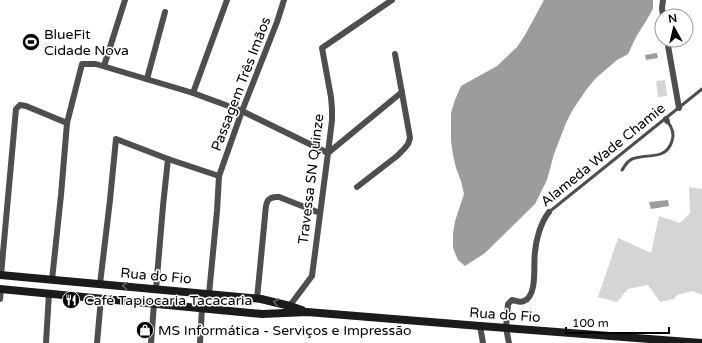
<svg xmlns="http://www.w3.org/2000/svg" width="702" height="343" font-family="'Varela Round',sans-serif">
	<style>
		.green { fill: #d5d5d5 }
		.water { fill: #9c9c9c }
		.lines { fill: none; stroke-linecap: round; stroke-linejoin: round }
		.lane { stroke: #4e4e4e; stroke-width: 3 }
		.street { stroke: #4e4e4e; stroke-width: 6 }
		.secondary { stroke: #1b1b1b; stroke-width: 8 }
		.oneway { stroke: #5f5f5f }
		.labels { text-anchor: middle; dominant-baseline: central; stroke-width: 3; stroke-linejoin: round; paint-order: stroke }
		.poi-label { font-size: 14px; fill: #000; stroke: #fff; text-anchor: start }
		.street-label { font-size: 14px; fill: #000; stroke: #fff }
	</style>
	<rect width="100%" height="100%" fill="#fff"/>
	<g class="green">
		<path d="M665,80L667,96L658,97L656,81Z"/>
		<path d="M689,187L702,189V295L692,291L677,295L674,299L660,302L648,285L628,289L617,302L598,297L618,238L651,253L659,216L680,223L690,213Z"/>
	</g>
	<g class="water">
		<path d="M544,0H653V9L646,21L636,37L628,54L617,60L596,78L586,90L572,111L566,123L554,154L547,180L535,204L485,253L465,266L458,260L453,248V234L455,221L464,194L461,181L456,168L453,155L451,141V113L455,100L461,86L497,66L517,47L525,35Z"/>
		<path d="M657,53L658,58L646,60L645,55Z"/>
		<path d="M668,200L669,206L651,209L649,202Z"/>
	</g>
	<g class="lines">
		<g class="lane">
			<path d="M622,170C625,166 627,161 632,159C647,153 666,161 672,141C675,133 672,127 667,121"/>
			<path d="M549,212L702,89"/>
		</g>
		<g class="street">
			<path d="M663,0L662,8L663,16"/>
			<path d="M667,40L679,108"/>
			<path d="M104,66L125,0"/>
			<path d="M147,79L165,12"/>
			<path d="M193,93L227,0"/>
			<path d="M666,119L667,121"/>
			<path d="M328,153L402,92"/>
			<path d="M357,187L397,156L404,149L408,144L410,138L409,132L395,54"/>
			<path d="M1,275L16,109L20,105L26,106L67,123"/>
			<path d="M52,280L61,195L67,123L82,64H96L193,93L242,111L328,153"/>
			<path d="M100,284L110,200L116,139L168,159L219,176"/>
			<path d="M156,289L163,206L168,159"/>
			<path d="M209,294L217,211L219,176L242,111L277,22L284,0"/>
			<path d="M0,299L1,289"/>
			<path d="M257,299L265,216C266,205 265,196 279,197L320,213"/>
			<path d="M288,308L312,276L328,153L332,120V109L331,97L322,48L392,0"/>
			<path d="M480,326L483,343"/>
			<path d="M46,343L49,293"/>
			<path d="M97,343L101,298"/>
			<path d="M151,343L154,304"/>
			<path d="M200,343L202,308"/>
			<path d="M509,343L506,328L508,304L512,300C517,301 520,303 524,301C538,296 533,264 535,252C536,239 541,222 549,212"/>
		</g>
		<g class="secondary">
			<path d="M0,275L261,299L290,306L302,310"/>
			<path d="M0,289L262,314L307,312L480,326L702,343"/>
		</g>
	</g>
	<defs><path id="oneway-chevron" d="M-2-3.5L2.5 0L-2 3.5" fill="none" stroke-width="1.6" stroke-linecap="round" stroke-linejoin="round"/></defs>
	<g class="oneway">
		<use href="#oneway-chevron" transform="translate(125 286) rotate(-175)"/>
		<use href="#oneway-chevron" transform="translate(276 302) rotate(-167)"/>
	</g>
	<defs>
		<symbol id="stadium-disc" viewBox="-11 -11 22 22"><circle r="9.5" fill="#000" stroke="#fff"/><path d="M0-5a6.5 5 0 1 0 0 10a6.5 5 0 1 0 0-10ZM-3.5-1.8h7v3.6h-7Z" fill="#fff"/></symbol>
		<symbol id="restaurant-disc" viewBox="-11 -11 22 22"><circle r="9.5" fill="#000" stroke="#fff"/><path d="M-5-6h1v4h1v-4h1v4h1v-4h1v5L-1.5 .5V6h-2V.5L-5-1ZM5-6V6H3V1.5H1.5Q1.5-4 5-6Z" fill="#fff"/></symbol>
		<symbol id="shop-disc" viewBox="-11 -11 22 22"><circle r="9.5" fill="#000" stroke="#fff"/><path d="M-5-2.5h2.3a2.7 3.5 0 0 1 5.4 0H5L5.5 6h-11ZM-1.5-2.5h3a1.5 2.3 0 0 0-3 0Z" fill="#fff"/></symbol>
	</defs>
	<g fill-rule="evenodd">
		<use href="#stadium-disc" x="21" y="32" width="20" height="20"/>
		<use href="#restaurant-disc" x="61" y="290" width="20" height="20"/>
		<use href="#shop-disc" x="135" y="320" width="20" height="20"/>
	</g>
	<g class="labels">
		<g class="poi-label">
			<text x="44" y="34">BlueFit<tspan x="44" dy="16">Cidade Nova</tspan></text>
			<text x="84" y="300">Café Tapiocaria Tacacaria</text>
			<text x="158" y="330">MS Informática - Serviços e Impressão</text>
		</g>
		<g class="street-label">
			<text transform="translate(241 84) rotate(-69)">Passagem Três Imãos</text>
			<text transform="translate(603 155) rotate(-39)">Alameda Wade Chamie</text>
			<text transform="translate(311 179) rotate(-83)">Travessa SN Quinze</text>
			<text transform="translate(156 276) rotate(5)">Rua do Fio</text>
			<text transform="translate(505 315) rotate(4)">Rua do Fio</text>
		</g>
	</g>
	<g transform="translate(674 28) rotate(352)"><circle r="19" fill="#ffffff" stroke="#999999"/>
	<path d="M0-3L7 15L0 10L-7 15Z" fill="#000000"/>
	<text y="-6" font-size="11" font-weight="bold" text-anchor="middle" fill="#000000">N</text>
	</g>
	<path d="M566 327v6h103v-6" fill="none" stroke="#000000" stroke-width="2"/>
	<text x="572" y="327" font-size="12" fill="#000000" stroke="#ffffff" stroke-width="3" paint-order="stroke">100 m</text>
</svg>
